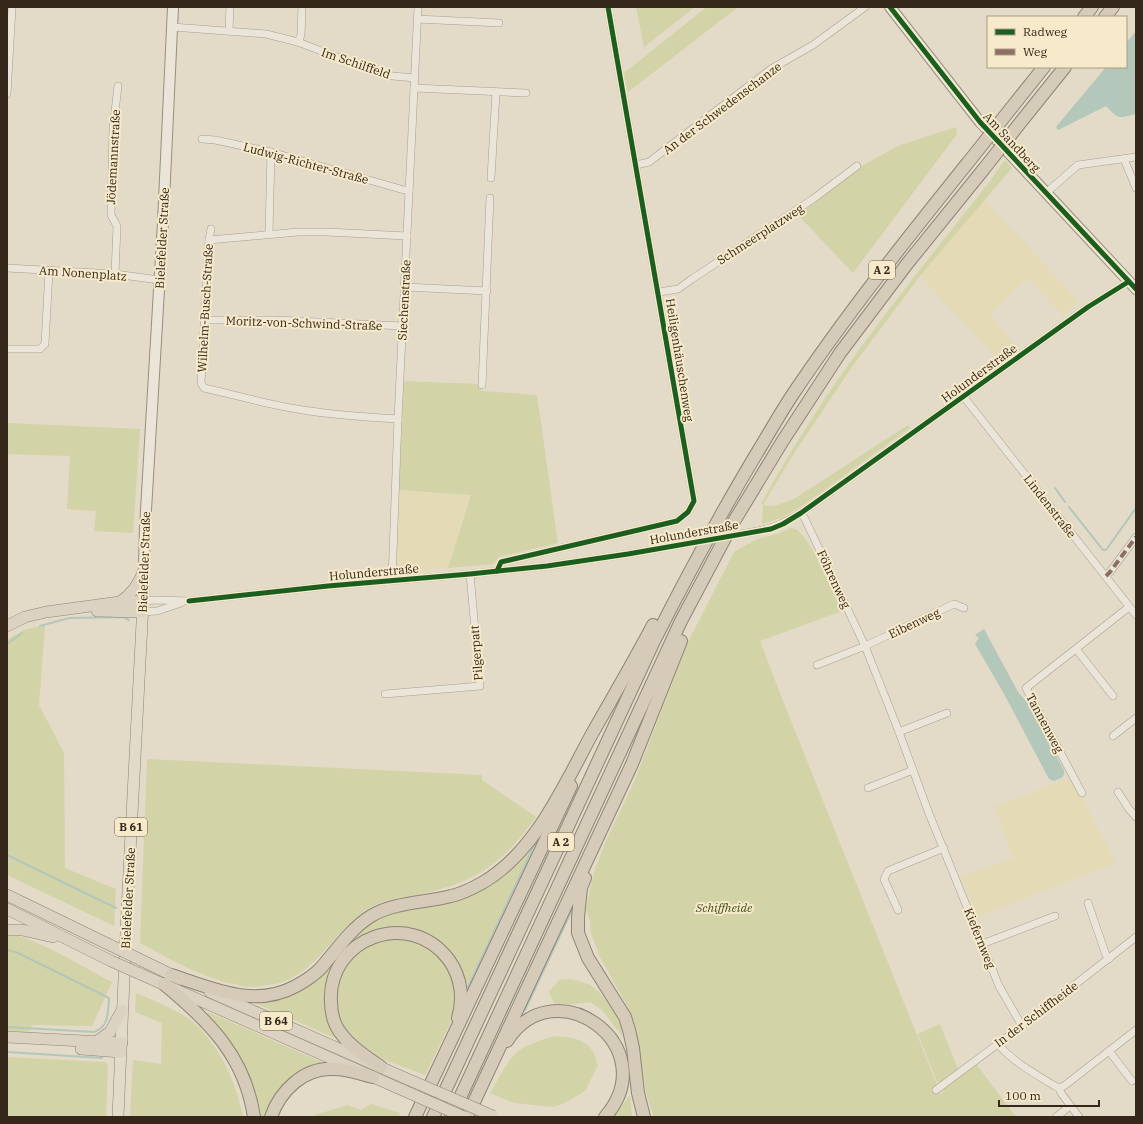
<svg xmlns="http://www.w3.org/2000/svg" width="1143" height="1124" font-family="'IBM Plex Serif',serif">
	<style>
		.farmland { fill: #e4dbb6 }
		.green { fill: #d3d3a8 }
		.water { fill: #b3c7bb }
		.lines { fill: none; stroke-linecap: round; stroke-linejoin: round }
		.stream { stroke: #b3c7bb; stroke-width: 2 }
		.minor-casing { stroke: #a79f91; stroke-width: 8 }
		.secondary-casing { stroke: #978e81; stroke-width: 12 }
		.primary-casing { stroke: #8c8478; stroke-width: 12 }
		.trunk-casing { stroke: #8c8478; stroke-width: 12 }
		.motorway-casing { stroke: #8c8478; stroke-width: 14 }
		.minor { stroke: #ebe5d9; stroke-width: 7 }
		.secondary { stroke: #ebe5d9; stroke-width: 10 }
		.primary { stroke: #e2dbca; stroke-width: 11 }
		.trunk { stroke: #dcd2c1; stroke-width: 11 }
		.motorway { stroke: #d6cab8; stroke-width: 12 }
		.minor-bridge-casing { stroke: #a79f91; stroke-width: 8; stroke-linecap: butt }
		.trunk-bridge-casing { stroke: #8c8478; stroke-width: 12; stroke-linecap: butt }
		.motorway-bridge-casing { stroke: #8c8478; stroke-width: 14; stroke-linecap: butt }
		.minor-bridge { stroke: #ebe5d9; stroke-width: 7 }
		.trunk-bridge { stroke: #dcd2c1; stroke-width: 11 }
		.motorway-bridge { stroke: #d6cab8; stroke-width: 12 }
		.quiet { stroke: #8d6e63; stroke-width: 4; stroke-dasharray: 8 4; stroke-linecap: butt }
		.cycleway-casing { stroke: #f6eaca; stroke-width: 8 }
		.cycleway { stroke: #1b5e20; stroke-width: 5 }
		.labels { text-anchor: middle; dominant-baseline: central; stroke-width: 4; stroke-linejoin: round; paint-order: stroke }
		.shield { fill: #f6eaca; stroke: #6f624f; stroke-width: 1 }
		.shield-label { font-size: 11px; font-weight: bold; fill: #35271a }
		.street-label { font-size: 12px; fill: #35271a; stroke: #f6eaca }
		.park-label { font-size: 12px; font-style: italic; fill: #455220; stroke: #f6eaca }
	</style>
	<rect width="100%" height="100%" fill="#e3dac7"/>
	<g class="farmland">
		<path d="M984,200L1080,302L1062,315L1028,278L990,314L1016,347L999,360L920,276Z"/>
		<path d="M399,490L471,494L448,568L400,572L397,568Z"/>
		<path d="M1071,777L1116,863L976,917L960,877L1013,858L994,807Z"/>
	</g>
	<g class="green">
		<path d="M636,7H695L644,47Z"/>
		<path d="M707,7H738L628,92L624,73Z"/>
		<path d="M956,127L957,134L853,273L797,214L825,195L858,168L898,146Z"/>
		<path d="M1005,160L1012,168L920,276L852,367L793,455L763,505L775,506L794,499L908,425L910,428L802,506L781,518L762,524L763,505L761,504C787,457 815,411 846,368C892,303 942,242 991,180L998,169Z"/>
		<path d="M404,381L478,384V387L483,391L537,395L558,543L498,557L494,564L448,568L471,495L399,490Z"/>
		<path d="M7,423L140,429L133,533L94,531L96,511L67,509L70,456L7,454Z"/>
		<path d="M791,528L796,529C812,540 833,592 842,611L760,641L781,696L941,1095L944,1089L976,1064L1016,1117H654L646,1093L636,1029L631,1013L599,955L591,933L590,921L586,909L590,889L595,869L605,843L635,780L687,644L734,552L755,540L777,534Z"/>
		<path d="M45,625L39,705L64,753L65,868L116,889L114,926L7,875V640L24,630Z"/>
		<path d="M147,759L482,775V780L536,817C503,863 477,882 421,894C405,898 387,898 371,907C337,926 322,966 285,981C275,985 262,986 252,987C246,987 240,985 234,984C200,977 170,959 140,943Z"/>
		<path d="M537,837L468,984L465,983L459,966L397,929L335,965L339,1038L337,1039L255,1003L256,1001L270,1000L352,939L368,925L379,918L393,913L454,901Z"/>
		<path d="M12,934C46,943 81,966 112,982L92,1026L33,1025L28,1032L7,1031V935Z"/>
		<path d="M406,939L431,949L442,959L453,978L456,1003L450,1024L425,1075C400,1065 374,1059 352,1039C323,1012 336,960 370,944C382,939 394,939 406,939Z"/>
		<path d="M569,979C576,980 583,982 590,985C602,992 625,1022 622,1036L602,1010L590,1002L568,1005L554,1003L549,992L559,980Z"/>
		<path d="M136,993C154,1001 173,1008 189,1019C217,1040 237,1083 243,1117H130L133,1060L161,1064L162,1023L135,1012Z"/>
		<path d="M208,1012L324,1063L317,1065L266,1117H260L207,1016Z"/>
		<path d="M940,1024L958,1069L941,1082H937L918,1034Z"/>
		<path d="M555,1036C568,1037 584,1038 592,1050C595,1054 596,1061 598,1065L585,1091L565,1103L553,1107L514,1103L490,1093C497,1082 504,1066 513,1056C523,1045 541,1040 555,1036Z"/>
		<path d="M7,1057L105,1062L108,1066L106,1117H7Z"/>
		<path d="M630,1095L632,1117H613Z"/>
		<path d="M371,1104L400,1113L398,1117H314L315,1115L347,1105L361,1110Z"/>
	</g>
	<g class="water">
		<path d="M1136,31V114C1118,118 1119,120 1106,106L1058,130L1056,127L1106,67H1126V43Z"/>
		<path d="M984,629L1018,692L1027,702L1064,770C1066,777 1060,779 1054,781L1049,779L1003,692L975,644L979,638L975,635Z"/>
	</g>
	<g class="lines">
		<g class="stream">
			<path d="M1055,488L1065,502"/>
			<path d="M1069,507L1103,550H1106L1136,508"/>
			<path d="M40,626L69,618L123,617L129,620"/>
			<path d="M7,644L22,633"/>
			<path d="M7,855L116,908"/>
			<path d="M7,950L16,952L109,998C108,1012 109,1027 94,1032L7,1027"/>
			<path d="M468,987L537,839"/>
			<path d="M525,1010L572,910"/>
			<path d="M7,1052L102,1058"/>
		</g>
		<defs>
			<g id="minor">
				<path d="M417,19L499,23"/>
				<path d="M172,27L266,34L298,42L378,73L393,76L415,78"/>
				<path d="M229,31L230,7"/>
				<path d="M298,42L301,35L302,7"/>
				<path d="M414,88L526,93"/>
				<path d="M7,94L12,7"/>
				<path d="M202,139L215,140L271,152L404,190H409"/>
				<path d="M1124,159L1136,188"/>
				<path d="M636,165L649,162L771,69L813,45L865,7"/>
				<path d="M491,178L496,92"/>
				<path d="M1046,193L1078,165L1136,157"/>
				<path d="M211,229L209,240L201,383L204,388C235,395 266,404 297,409C330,415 364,417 398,419"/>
				<path d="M269,234L271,152"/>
				<path d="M209,240L298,232H327L407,236"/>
				<path d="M7,268L115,274L159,280"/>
				<path d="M115,274L117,226L111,215L113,129L118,86"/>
				<path d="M405,287L487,291"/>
				<path d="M659,292L678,289L692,279L813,199L857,166"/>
				<path d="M205,320H275L403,326"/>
				<path d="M7,349H40L45,344L49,271"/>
				<path d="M482,385L490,198"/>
				<path d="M963,396L1136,615"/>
				<path d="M801,513L805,519L865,646L899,732L928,811L999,986L1022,1026"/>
				<path d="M758,531C775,528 787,521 801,513L1088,307L1128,282"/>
				<path d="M497,571L501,562L677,521L688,512L694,501L608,7"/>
				<path d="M1106,576L1110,572L1136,537"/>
				<path d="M392,580L398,419L418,7"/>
				<path d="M143,601L156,600L189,601L328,586L470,574L547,566L628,554"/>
				<path d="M142,612L157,611L181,603"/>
				<path d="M1076,649L1113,696"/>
				<path d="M817,665L865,646L954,604L964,608"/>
				<path d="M385,694L480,686L470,574"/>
				<path d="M899,732L947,713"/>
				<path d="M1113,736L1136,718"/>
				<path d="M868,788L913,770"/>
				<path d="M1118,792L1129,809L1136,817"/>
				<path d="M1082,793L1026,688L1129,607"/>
				<path d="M1088,903L1106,955L1109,959"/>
				<path d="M898,910L884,879L888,871L944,848"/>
				<path d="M982,944L1055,916"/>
				<path d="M998,1044C1013,1062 1035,1074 1055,1086L1059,1088L1064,1086L1136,1030"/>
				<path d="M1109,1051L1132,1081"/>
				<path d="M1059,1088L1061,1093L1079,1117"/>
				<path d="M936,1090L1022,1026L1136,937"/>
				<path d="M1056,1117L1070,1106"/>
			</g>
			<g id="secondary">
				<path d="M890,7L980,122L1136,289"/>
				<path d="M143,601L145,527L163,222L173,7"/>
			</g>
			<path id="primary" d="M118,1117L127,910L143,604"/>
			<g id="trunk">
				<path d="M120,602C132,594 139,584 144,570"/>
				<path d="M97,611L142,612"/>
				<path d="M7,626L25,617L46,612L120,602L143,601"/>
				<path d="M7,895L112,946"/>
				<path d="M7,909L111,961"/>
				<path d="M7,930H22L53,937"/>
				<path d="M139,959L180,979"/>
				<path d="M138,973L398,1088"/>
				<path d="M210,992L405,1078"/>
				<path d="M7,1037L122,1043"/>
				<path d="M96,1042L110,1032L122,1010"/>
				<path d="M81,1049L121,1052"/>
			</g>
			<g id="motorway">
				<path d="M1084,17L1092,7"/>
				<path d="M1105,17L1113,7"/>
				<path d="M1012,107L1044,67"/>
				<path d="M1024,118L1065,67"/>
				<path d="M585,878L581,888L578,917V933L588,958L625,1017L629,1030L633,1048L638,1093L644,1117"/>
				<path d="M171,975C212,988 254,1009 296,986C305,981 313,976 320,969C336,951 350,929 371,916C394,902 425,903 451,896C461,894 473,888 482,883C536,852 564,785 593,732C613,697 634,661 653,625"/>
				<path d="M164,984C210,1022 245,1057 254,1117"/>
				<path d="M507,1041C555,966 666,1047 605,1117"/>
				<path d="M381,1067C368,1058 353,1049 343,1036C335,1027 331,1014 331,1002C327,938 410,907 449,960C461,977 464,998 458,1018"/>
				<path d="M271,1117C280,1091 304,1067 334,1069C347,1069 361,1074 373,1077"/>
				<path d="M415,1117L571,786"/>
				<path d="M433,1117L654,641C688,574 724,507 763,443C773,426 783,409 793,394C850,309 914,230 978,150"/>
				<path d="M451,1117L681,621L733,523L782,442L840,353L907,264L983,170"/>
				<path d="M467,1117L632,764L681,641"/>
			</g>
		</defs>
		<use href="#minor" class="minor-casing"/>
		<use href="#secondary" class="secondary-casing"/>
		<use href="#primary" class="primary-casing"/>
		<use href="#trunk" class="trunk-casing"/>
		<use href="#motorway" class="motorway-casing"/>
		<use href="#minor" class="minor"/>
		<use href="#secondary" class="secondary"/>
		<use href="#primary" class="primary"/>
		<use href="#trunk" class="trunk"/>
		<use href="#motorway" class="motorway"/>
		<defs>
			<path id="minor-bridge" d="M628,554L758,531"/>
			<g id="trunk-bridge">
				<path d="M112,946L139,959"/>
				<path d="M111,961L138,973"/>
				<path d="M405,1078L493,1116"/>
				<path d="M398,1088L464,1117"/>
			</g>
			<g id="motorway-bridge">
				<path d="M978,150L1012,107"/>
				<path d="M983,170L1024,118"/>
			</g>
		</defs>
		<use href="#minor-bridge" class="minor-bridge-casing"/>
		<use href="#trunk-bridge" class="trunk-bridge-casing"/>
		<use href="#motorway-bridge" class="motorway-bridge-casing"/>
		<use href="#minor-bridge" class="minor-bridge"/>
		<use href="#trunk-bridge" class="trunk-bridge"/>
		<use href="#motorway-bridge" class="motorway-bridge"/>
		<path class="quiet" d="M1106,576L1110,572L1136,537"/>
		<defs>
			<g id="cycleway">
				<path d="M890,7L980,122L1136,289"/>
				<path d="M497,571L501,562L677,521L688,512L694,501L608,7"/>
				<path d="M189,601L328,586L470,574L547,566L628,554L771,529L783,524L801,513L1088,307L1128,282"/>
			</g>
		</defs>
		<use href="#cycleway" class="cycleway-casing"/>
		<use href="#cycleway" class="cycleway"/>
	</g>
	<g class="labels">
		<g class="shield">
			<rect x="869" y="261" width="26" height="18" rx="3"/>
			<rect x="115" y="818" width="32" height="18" rx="3"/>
			<rect x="548" y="833" width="26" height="18" rx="3"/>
			<rect x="260" y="1012" width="32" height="18" rx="3"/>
		</g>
		<g class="shield-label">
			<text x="882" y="270">A 2</text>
			<text x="131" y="827">B 61</text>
			<text x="561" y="842">A 2</text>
			<text x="276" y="1021">B 64</text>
		</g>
		<g class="street-label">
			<text transform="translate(356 63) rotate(19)">Im Schilffeld</text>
			<text transform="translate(722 108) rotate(-37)">An der Schwedenschanze</text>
			<text transform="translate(1012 142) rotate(47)">Am Sandberg</text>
			<text transform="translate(113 157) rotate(-87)">Jödemannstraße</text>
			<text transform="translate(306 163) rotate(15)">Ludwig-Richter-Straße</text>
			<text transform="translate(760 234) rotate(-33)">Schmeerplatzweg</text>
			<text transform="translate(162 238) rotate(-87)">Bielefelder Straße</text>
			<text transform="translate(83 273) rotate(4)">Am Nonenplatz</text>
			<text transform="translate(404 300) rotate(-87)">Siechenstraße</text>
			<text transform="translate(205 308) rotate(-87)">Wilhelm-Busch-Straße</text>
			<text transform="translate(304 323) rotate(2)">Moritz-von-Schwind-Straße</text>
			<text transform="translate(680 360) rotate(81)">Heiligenhäuschenweg</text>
			<text transform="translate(979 373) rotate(-36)">Holunderstraße</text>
			<text transform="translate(1050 506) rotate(52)">Lindenstraße</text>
			<text transform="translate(694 532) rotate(-10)">Holunderstraße</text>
			<text transform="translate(144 562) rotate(-88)">Bielefelder Straße</text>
			<text transform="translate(374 572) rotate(-5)">Holunderstraße</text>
			<text transform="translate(834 579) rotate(65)">Föhrenweg</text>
			<text transform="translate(914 623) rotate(-25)">Eibenweg</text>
			<text transform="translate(476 653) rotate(-94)">Pilgerpatt</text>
			<text transform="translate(1045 723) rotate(62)">Tannenweg</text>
			<text transform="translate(128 898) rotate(-87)">Bielefelder Straße</text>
			<text transform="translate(980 938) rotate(68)">Kiefernweg</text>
			<text transform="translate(1036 1014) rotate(-37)">In der Schiffheide</text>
		</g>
		<g class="park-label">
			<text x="724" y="907">Schiffheide</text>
		</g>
	</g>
	<rect width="1143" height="1124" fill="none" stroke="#35271a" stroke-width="16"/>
	<rect x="987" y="16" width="140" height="52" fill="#f6eaca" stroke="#a99c84"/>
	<rect x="995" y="29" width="20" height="6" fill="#1b5e20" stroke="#a99c84"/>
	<text x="1023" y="36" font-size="12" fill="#35271a">Radweg</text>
	<rect x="995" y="49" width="20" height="6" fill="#8d6e63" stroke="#a99c84"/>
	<text x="1023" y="56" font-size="12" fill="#35271a">Weg</text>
	<path d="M999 1100v6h100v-6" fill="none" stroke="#35271a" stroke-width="2"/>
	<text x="1005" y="1100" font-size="12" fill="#35271a" stroke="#f6eaca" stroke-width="3" paint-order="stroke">100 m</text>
</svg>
